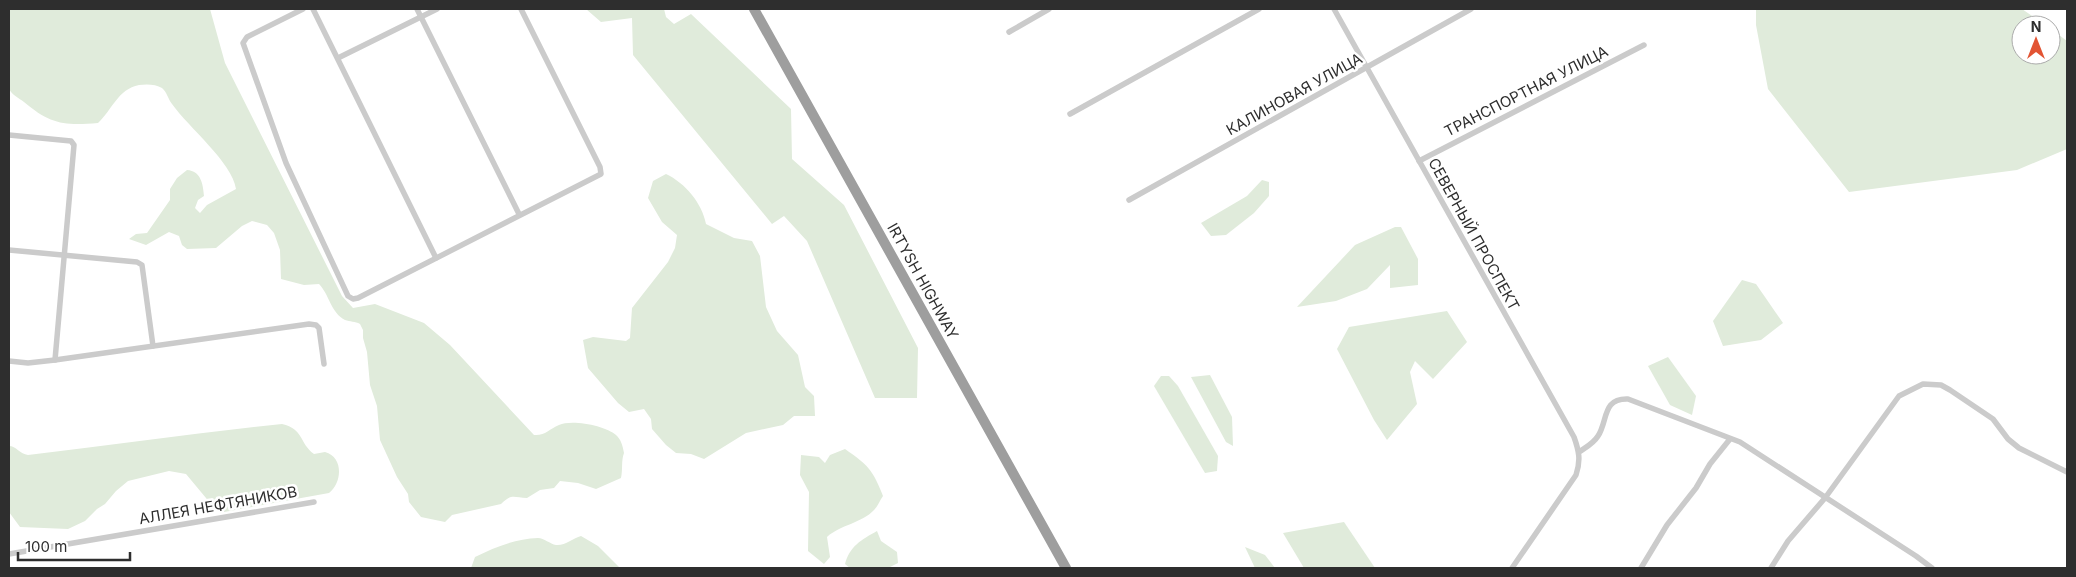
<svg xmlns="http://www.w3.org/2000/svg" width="2076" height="577" font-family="Inter,sans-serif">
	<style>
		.green { fill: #e0ebdb }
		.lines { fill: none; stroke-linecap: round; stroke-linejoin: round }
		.minor { stroke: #cbcbcb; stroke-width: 5.5 }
		.trunk { stroke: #9e9e9e; stroke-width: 10 }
		.labels { text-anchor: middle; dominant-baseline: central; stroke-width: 5; stroke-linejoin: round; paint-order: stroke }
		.street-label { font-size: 15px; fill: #2e2e2e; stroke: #fff }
	</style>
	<rect width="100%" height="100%" fill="#fff"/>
	<g class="green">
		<path d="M9,9H210L225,63L342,296L353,308L375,304L424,323L450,345L534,435C545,436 549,429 559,425C572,419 606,426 616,435C621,439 623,447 624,453C621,461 623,469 621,478L596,489L578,483L560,481L554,488L540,490L527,498C514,498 512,493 501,504L452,515L445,522L421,517L409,502L408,494L397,477L380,440L377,406L370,385L367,352L363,338V330L360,324C355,321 350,322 345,320C331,313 329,294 319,284L304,285L281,279L280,250L274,233L267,225L252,221L242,226L216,248L187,249L182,245L179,236L169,232L146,245L129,239L136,234L147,233L170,200V189L177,178L187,170C201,171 203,184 204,196L198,200L195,208L200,213L207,205L236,189C232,162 189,128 172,104C168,99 167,92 162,88C156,84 146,84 139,85C118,89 112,110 98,123C64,126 50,124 24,102C19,98 12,95 9,89Z"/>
		<path d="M586,9H664L666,17L674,24L691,14L791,109L792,159L844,205L918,348L917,398H875L807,241L784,216L772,224L633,55L632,18L601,22Z"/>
		<path d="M1756,9H2022L2045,25H2021V55H2051V29L2067,41V149L2017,170L1849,192L1768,89L1756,25Z"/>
		<path d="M666,174C685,183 702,203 706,224L734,238L752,241L760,256L766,307L777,331L798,355L805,387L814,396L815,416H794L783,425L746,433L704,459L691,454L676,453L666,445L652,429L651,419L644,409L629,412L618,403L588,368L583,340L593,337L626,341L630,338L632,308L668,262L675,248L677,235L662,222L648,198L653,181Z"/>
		<path d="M1262,180L1269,182V196L1254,213L1226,235L1211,236L1201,223L1247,196Z"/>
		<path d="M1395,227H1401L1418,259V285L1390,288V265L1367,289L1336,301L1297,307L1355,245Z"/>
		<path d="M1742,280L1756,284L1783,323L1761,340L1723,346L1713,321Z"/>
		<path d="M1447,311L1467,342L1433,379L1415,361L1410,372L1417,404L1387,440L1374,420L1337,349L1349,327Z"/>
		<path d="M1668,357L1696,396L1692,415L1670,405L1648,366Z"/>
		<path d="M1210,375L1232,417L1233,446L1226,442L1191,377Z"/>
		<path d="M1161,376H1169L1178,386L1218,456L1217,471L1205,473L1154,386Z"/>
		<path d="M282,424C304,429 299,443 314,454L325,452C344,457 342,483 329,493L224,512L216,510L186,474L169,471L128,481L116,491L105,504L97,509L85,521L68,529L20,527L9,512V446C16,446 20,454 28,455C112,445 197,433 282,424Z"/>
		<path d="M845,449C868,465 873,470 883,496C880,500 878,506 874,510C862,523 840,525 827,537L830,557L824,564L808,551L809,492L800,475L801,455L819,457L825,463L830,455Z"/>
		<path d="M1344,522L1375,568H1304L1283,533Z"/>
		<path d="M877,531L881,541L897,552L898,563L888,568H850L845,564C850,546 861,540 877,531Z"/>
		<path d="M581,536L598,546L620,568H471L475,557C495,547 515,539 538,538C544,538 550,544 556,545C565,546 573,538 581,536Z"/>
		<path d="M1245,547L1265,555L1275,568H1255Z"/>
	</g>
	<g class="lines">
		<g class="minor">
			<path d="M303,9L247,37L243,43L286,163L348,296L353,299L358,298L601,174L600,167L521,9"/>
			<path d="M313,9L436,258"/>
			<path d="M417,9L519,214"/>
			<path d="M1334,9L1574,437C1579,451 1581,460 1576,475L1512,568"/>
			<path d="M1009,32L1049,9"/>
			<path d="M338,58L437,9"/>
			<path d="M1070,114L1259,9"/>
			<path d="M9,135L71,141L74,145L55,360"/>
			<path d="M1419,161L1644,45"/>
			<path d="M1129,200L1471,9"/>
			<path d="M9,250L137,262L142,265L153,346"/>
			<path d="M9,361L28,363L55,360L309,324L316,325L319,328L324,364"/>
			<path d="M1579,452C1586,447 1593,444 1598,436C1608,421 1602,398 1628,399L1740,442L1916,556L1932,568"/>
			<path d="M9,554L314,502"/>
			<path d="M1641,568L1667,525L1696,488L1710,464L1730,439"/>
			<path d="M1771,568L1788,541L1825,498L1899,396L1923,384L1941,385L1950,390L1993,419L2008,439L2019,448L2067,472"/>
		</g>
		<path class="trunk" d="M754,9L1066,568"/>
	</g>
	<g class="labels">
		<g class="street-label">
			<text transform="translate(1526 91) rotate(-27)">ТРАНСПОРТНАЯ УЛИЦА</text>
			<text transform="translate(1294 94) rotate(-29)">КАЛИНОВАЯ УЛИЦА</text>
			<text transform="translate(1474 234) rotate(61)">СЕВЕРНЫЙ ПРОСПЕКТ</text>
			<text transform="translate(923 281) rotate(61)">IRTYSH HIGHWAY</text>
			<text transform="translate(218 505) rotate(-10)">АЛЛЕЯ НЕФТЯНИКОВ</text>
		</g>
	</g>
	<rect width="2076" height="577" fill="none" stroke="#2e2e2e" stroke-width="20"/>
	<g transform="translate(2036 40)"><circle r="24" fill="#ffffff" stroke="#ababab"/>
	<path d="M0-4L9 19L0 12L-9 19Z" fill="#e25433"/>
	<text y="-8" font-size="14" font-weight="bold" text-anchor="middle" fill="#2e2e2e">N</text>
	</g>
	<path d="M18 552v8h112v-8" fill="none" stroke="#2e2e2e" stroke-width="2.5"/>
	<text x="25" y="552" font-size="15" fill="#2e2e2e" stroke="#ffffff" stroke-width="4" paint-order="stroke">100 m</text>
</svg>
